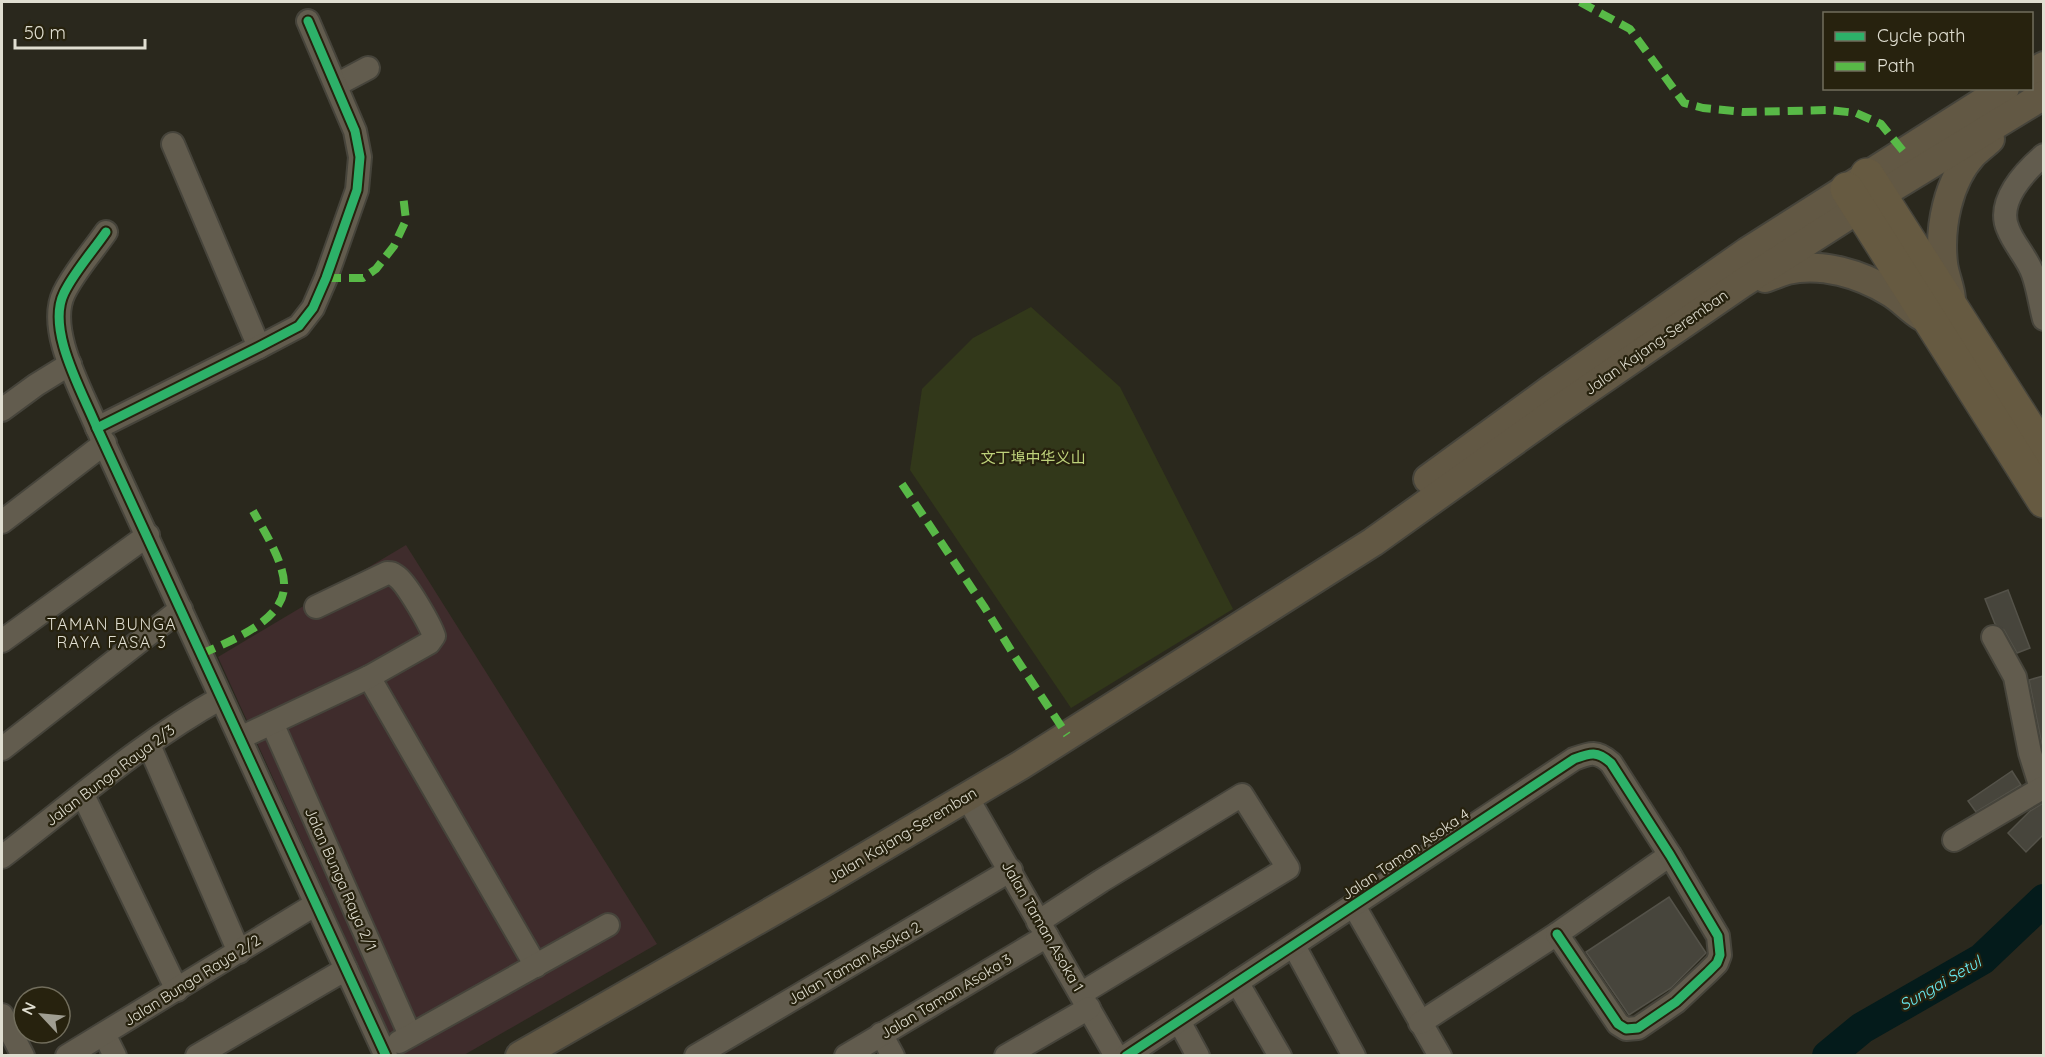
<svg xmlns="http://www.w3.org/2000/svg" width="2045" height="1057" font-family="Quicksand,'Noto Sans SC',sans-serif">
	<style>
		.commercial { fill: #3f2c2c }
		.green { fill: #32381a }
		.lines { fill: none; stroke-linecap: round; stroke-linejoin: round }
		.river { stroke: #041b1b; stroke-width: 32 }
		.building { fill: #47453c; stroke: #545249; stroke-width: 1.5 }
		.minor-casing { stroke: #46443b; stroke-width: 26 }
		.major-casing { stroke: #46443b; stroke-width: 32 }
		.highway-casing { stroke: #46443b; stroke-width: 36 }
		.minor { stroke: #625c4e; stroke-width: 22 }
		.major { stroke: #625844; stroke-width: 28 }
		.highway { stroke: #665a41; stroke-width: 33 }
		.quiet { stroke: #58b947; stroke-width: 8; stroke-dasharray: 15 8; stroke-linecap: butt }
		.cycleway-casing { stroke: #27220e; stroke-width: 13 }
		.cycleway { stroke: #2db169; stroke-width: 9 }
		.labels { text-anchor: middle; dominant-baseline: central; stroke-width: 4.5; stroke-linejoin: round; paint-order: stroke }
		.street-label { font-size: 15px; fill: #e0ded1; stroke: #27220e }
		.park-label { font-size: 15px; fill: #bed27a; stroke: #27220e }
		.neighbourhood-label { font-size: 16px; letter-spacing: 1.5px; fill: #e0ded1; stroke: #27220e }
		.water-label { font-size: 16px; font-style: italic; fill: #69edf4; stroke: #27220e }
	</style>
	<rect width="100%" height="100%" fill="#2a281d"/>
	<path class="commercial" d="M406,545L657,944L464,1055H399L218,657Z"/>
	<path class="green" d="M1031,307L1120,387L1233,609L1071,708L910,470L922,389L973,338Z"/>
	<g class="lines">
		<path class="river" d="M1828,1056L1862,1028L1982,959L2044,900"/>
	</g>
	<g class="building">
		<path d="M2008,590L2030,648L2017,653L2004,630L1995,624L1985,599Z"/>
		<path d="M2043,676V750L2029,680Z"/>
		<path d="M2012,771L2021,785L1976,812L1968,801Z"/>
		<path d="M2043,803V835L2026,852L2008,833L2030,811Z"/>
		<path d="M1669,897L1706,953L1671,988L1629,1015L1586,952Z"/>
	</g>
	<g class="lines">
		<defs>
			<g id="minor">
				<path d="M336,85L368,68"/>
				<path d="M173,144L259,347"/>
				<path d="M2044,155C2024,172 1996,202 2008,229C2014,245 2027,257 2033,274C2038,288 2040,304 2044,319"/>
				<path d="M106,232C93,251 74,272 64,293C46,330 82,391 97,428L386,1056"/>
				<path d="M2,410L36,385L70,364"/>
				<path d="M97,428L259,347L299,326L313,308L326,278L357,190L360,157L355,131L308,21"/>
				<path d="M2,522L105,443"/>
				<path d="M1993,637L2015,677L2030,753L2041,788"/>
				<path d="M2,641L148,535"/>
				<path d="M369,677L536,966"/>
				<path d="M272,723L410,1035"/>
				<path d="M240,738L369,677L429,643L434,636C430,624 406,582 396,576C392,573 392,573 387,573L316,607"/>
				<path d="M149,745L239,952"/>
				<path d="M2,749L181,609"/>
				<path d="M83,795L177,990"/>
				<path d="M967,797L1116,1056"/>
				<path d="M1954,840L2044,787"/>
				<path d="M2,857C73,803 143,741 221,698"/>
				<path d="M1354,906L1440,1056"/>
				<path d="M1038,922L1101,881L1242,795L1288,868L1082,993"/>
				<path d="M1294,946L1354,1056"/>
				<path d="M1237,982L1280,1056"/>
				<path d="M2,1015L23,1056"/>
				<path d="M1179,1021L1198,1056"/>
				<path d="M1420,1023L1557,934L1670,855"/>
				<path d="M104,1034L115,1056"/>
				<path d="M881,1034L893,1056"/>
				<path d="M399,1042L608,925"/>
				<path d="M67,1056L316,904"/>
				<path d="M197,1056L346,969"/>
				<path d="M696,1056L1011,870"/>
				<path d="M846,1056L1047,936"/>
				<path d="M1006,1056L1089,1008"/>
				<path d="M1126,1056L1574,759C1590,753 1597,750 1611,763L1670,855L1718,936L1720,955L1717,963L1708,972L1676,1002L1638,1028L1626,1029L1618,1024L1557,934"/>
			</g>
			<g id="major">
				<path d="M2032,73L2044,66"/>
				<path d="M1765,278C1773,275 1780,272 1787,270C1822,262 1860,274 1890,292C1902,299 1911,310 1923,317"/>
				<path d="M1951,299C1950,286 1944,275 1943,263C1939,227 1948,181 1973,154C1978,149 1985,144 1990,139"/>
				<path d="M1428,479L1550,390L1747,252L2005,88"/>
				<path d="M520,1056L820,884L1021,765L1373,542L1555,412L1741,284L1880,195L2044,95"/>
			</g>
			<g id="highway">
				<path d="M1867,175L2044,452"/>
				<path d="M1847,189L2044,501"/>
			</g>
		</defs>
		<use href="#minor" class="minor-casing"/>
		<use href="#major" class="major-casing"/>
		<use href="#highway" class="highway-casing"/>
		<use href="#minor" class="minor"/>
		<use href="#major" class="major"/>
		<use href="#highway" class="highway"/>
		<g class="quiet">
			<path d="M1580,2L1630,29L1684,103L1703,108L1743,112L1830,110L1856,113L1881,124L1904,152"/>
			<path d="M326,278H363L376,269L394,246L406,220L403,195"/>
			<path d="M902,484L985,608L1012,652L1067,735"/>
			<path d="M201,654C228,642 282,622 284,588C286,565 264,531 253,511"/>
		</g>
		<defs>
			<g id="cycleway">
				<path d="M106,232C93,251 74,272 64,293C46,330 82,391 97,428L386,1056"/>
				<path d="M97,428L259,347L299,326L313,308L326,278L357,190L360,157L355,131L308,21"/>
				<path d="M1126,1056L1574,759C1590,753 1597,750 1611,763L1670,855L1718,936L1720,955L1717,963L1708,972L1676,1002L1638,1028L1626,1029L1618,1024L1557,934"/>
			</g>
		</defs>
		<use href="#cycleway" class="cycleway-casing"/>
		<use href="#cycleway" class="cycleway"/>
	</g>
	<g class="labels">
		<g class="street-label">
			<text transform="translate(1656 342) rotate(-35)">Jalan Kajang-Seremban</text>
			<text transform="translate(110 775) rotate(-37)">Jalan Bunga Raya 2/3</text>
			<text transform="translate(902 835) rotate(-31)">Jalan Kajang-Seremban</text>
			<text transform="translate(1405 854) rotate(-34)">Jalan Taman Asoka 4</text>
			<text transform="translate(341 879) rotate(66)">Jalan Bunga Raya 2/1</text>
			<text transform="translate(1043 926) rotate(60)">Jalan Taman Asoka 1</text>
			<text transform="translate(854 963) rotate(-30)">Jalan Taman Asoka 2</text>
			<text transform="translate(192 980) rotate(-32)">Jalan Bunga Raya 2/2</text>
			<text transform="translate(946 996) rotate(-31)">Jalan Taman Asoka 3</text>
		</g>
		<g class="park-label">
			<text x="1033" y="457">文丁埠中华义山</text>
		</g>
		<g class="neighbourhood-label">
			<text x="112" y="624">TAMAN BUNGA<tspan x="112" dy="18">RAYA FASA 3</tspan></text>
		</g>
		<g class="water-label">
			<text transform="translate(1940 983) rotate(-30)">Sungai Setul</text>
		</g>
	</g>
	<rect width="2045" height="1057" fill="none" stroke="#e0ded1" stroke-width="6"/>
	<rect x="1823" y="12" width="210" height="78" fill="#27220e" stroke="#716d5c" stroke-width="1.5"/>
	<rect x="1835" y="32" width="30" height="9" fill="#2db169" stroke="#716d5c" stroke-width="1.5"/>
	<text x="1877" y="42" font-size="18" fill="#e0ded1">Cycle path</text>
	<rect x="1835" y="62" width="30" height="9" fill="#58b947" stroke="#716d5c" stroke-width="1.5"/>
	<text x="1877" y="72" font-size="18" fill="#e0ded1">Path</text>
	<g transform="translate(42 1015) rotate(296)"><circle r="28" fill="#27220e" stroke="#716d5c" stroke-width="1.5"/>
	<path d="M0-4.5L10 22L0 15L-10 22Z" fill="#a09e92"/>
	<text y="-9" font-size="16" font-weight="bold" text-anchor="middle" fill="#e0ded1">N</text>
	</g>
	<path d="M15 39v9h130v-9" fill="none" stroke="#e0ded1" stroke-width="3"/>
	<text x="24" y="39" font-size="18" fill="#e0ded1" stroke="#27220e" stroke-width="4.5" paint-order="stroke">50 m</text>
</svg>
